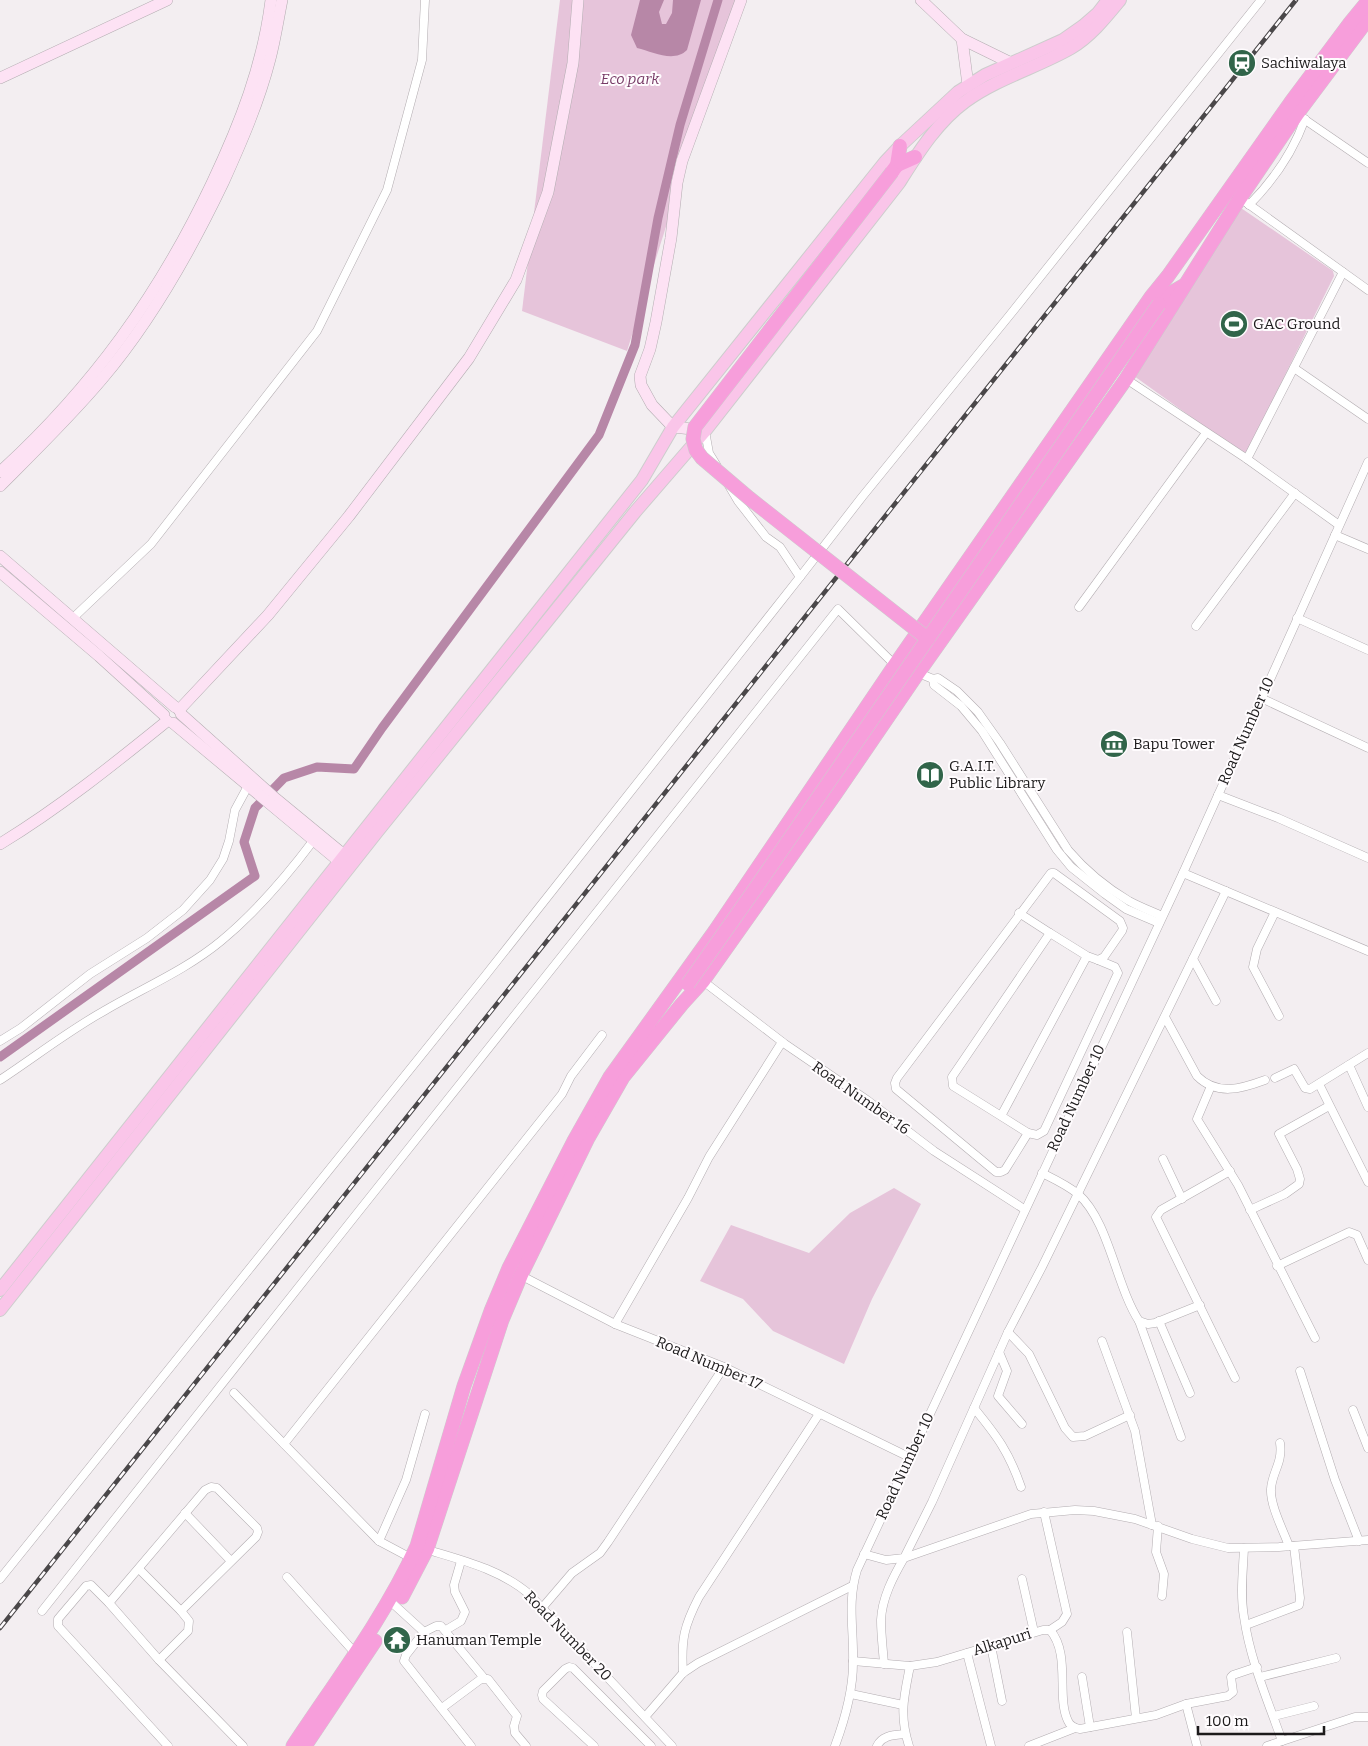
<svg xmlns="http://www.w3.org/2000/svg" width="1368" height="1746" font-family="Bitter,serif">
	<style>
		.green { fill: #e6c4da }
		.water { fill: #b787a7 }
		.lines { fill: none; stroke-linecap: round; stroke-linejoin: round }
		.canal { stroke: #b787a7; stroke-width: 9 }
		.street-casing { stroke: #b3adb1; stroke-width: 9 }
		.secondary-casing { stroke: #b3adb1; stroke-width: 12 }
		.primary-casing { stroke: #cdcdcd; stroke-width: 14 }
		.highway-casing { stroke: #cdcdcd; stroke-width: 15 }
		.street { stroke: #fff; stroke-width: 8 }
		.secondary { stroke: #fde2f4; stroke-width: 11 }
		.primary { stroke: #fac5e9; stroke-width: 12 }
		.highway { stroke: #f79edb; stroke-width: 14 }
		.rail-casing { stroke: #4a4749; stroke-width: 4.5 }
		.rail { stroke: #fffcfe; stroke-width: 2.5; stroke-dasharray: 8; stroke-linecap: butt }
		.highway-bridge-casing { stroke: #cdcdcd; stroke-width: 15; stroke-linecap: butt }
		.highway-bridge { stroke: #f79edb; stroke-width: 14 }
		.labels { text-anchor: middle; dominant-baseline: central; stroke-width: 4; stroke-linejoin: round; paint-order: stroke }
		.poi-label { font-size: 15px; fill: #1c1a1b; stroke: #fffcfe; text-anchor: start }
		.park-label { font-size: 15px; font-style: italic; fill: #773a66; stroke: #fffcfe }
		.street-label { font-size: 15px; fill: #1c1a1b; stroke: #fffcfe }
	</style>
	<rect width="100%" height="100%" fill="#f3eef1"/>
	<g class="green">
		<path d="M560,0H737L627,351L522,311Z"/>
		<path d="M1241,208L1333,271L1334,276L1247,452H1240L1134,376Z"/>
		<path d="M894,1188L921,1204L872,1299L844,1364L773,1331L743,1299L700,1281L731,1225L809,1253L850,1213Z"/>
	</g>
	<path class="water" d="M640,0H664L659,12L662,24H666L672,13L673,0H701L687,50C674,63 653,52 637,48L631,35Z"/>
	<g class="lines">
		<path class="canal" d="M0,1057L255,876L244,842L255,808L284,778L317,767L354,769L382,728L599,435L635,345L658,218L680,125L718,0"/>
		<defs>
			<g id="street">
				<path d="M1301,117L1368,163"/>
				<path d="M1240,198L1368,290"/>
				<path d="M1249,205C1273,181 1293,152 1305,119"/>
				<path d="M1294,368L1368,419"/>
				<path d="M1126,379L1247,459L1339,525"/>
				<path d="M705,431L709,453L717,466"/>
				<path d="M1247,459L1343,272"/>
				<path d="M1335,535L1368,549"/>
				<path d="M800,577L862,497L1009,316L1261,0"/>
				<path d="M1079,607L1206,433"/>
				<path d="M73,618L151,544L317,331L387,190L422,60L425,0"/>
				<path d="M1297,618L1368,650"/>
				<path d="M1196,626L1295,493"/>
				<path d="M916,672L933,679L938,678L957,691L978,712L1000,743L1068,850C1085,870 1107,888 1129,901C1140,907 1151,911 1162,916"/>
				<path d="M933,679L934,685L961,706L982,731L1057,850L1071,867L1105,894L1126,909L1159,923"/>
				<path d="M1261,698L1368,748"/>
				<path d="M1218,795L1278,818L1368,858"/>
				<path d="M1183,873L1368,951"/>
				<path d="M1275,912L1257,949L1253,967L1279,1016"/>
				<path d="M1019,913L1050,933"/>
				<path d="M1193,959L1216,1001"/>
				<path d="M703,981L785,1044L867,1100L934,1151L1024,1209"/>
				<path d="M1165,1017L1197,1076C1217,1096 1241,1089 1265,1080"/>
				<path d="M0,1041L21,1028L90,974L147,938L183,910L210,880L223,859L229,841L235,810L248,786"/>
				<path d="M1349,1065L1368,1107"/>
				<path d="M1275,1078L1294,1069L1305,1088L1310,1089L1368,1053"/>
				<path d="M0,1080C35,1057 68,1031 104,1011C143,988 186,970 221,941C256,912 286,877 313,841"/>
				<path d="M1319,1084L1368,1182"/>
				<path d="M1211,1086L1197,1119L1238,1185L1315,1338"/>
				<path d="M1001,1116L1028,1133L1005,1170L1001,1172H996L896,1089L895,1083L897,1078L1051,873H1054L1120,921L1123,928L1122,931L1104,957L1098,960L1087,956L1050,933L952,1077L953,1086L1001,1116L1087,956"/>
				<path d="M1028,1133L1037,1135L1044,1131L1118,973L1115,967L1098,960"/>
				<path d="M1163,1159L1182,1199"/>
				<path d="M1230,1171L1161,1210L1156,1217L1235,1378"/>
				<path d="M1042,1173C1054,1179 1067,1185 1078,1194C1109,1221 1116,1286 1139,1321L1148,1324L1155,1323L1200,1305"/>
				<path d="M1250,1210L1285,1194L1299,1184L1300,1179L1297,1169L1279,1134L1329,1106"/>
				<path d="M1277,1266L1349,1232L1357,1235L1368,1260"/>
				<path d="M520,1275L615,1324L724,1367L909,1457"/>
				<path d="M1139,1321L1181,1437"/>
				<path d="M1159,1321L1190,1393"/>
				<path d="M615,1324L688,1198L709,1157L782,1042"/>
				<path d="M1008,1332L1029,1354L1065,1428L1073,1437L1085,1436L1130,1415"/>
				<path d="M1102,1341L1135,1431L1152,1525"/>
				<path d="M999,1352L1007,1371L998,1396L1022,1424"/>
				<path d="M1300,1371L1335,1480L1359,1541"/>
				<path d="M234,1393L379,1541L411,1558"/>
				<path d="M974,1408C997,1436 1009,1452 1021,1487"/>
				<path d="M1353,1410L1368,1448"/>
				<path d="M1280,1443C1283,1463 1272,1472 1271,1489C1270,1505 1283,1530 1289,1546"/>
				<path d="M284,1444L562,1094L571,1076L602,1035"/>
				<path d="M1044,1512L1067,1614L1062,1622L1050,1630"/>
				<path d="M185,1513L230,1560"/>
				<path d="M1158,1526L1156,1552L1164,1574L1162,1596"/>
				<path d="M379,1541L406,1480L425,1414"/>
				<path d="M1244,1548C1243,1571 1240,1594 1244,1617C1250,1660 1268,1701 1282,1741"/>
				<path d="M425,1549C461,1560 500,1569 529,1594L672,1746"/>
				<path d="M864,1554L886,1560L904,1558L932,1502L1008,1332L1042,1267L1226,891"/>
				<path d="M139,1569L181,1611L189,1621L188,1631L159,1660"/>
				<path d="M287,1577L355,1653"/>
				<path d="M0,1579L485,976L800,577L780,547L766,537L738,501L728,484"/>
				<path d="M1022,1579L1034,1632"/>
				<path d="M390,1601L424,1632L406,1655L404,1661L471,1746"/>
				<path d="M109,1603L205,1490L211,1487L217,1488L257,1528L258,1532L256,1537L181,1611"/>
				<path d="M542,1608L572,1573L600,1553L608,1542L724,1367"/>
				<path d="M42,1611C306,1276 573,943 838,609L895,665L898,666"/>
				<path d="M1246,1625L1299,1605L1300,1598L1294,1546"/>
				<path d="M446,1630L461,1621L465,1612L455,1592L454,1585L461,1561"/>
				<path d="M424,1632L436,1626H441L484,1678"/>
				<path d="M1127,1632L1136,1718"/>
				<path d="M991,1646L1002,1701"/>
				<path d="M967,1653L991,1746"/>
				<path d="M853,1661L910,1666L937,1662L1043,1630H1050C1071,1654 1056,1697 1068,1721C1070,1726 1074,1728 1080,1729L1156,1715L1186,1704L1228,1696L1233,1692L1231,1677L1233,1675L1257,1667"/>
				<path d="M884,1664C883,1650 881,1634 881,1620C882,1598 893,1577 904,1558L1031,1514L1075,1510L1094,1511L1135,1519L1192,1539L1228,1548L1279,1547L1368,1540"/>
				<path d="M683,1673C681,1639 684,1626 699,1597L819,1414"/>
				<path d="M1082,1677L1090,1727"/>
				<path d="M1260,1677L1336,1658"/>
				<path d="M851,1694L903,1705"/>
				<path d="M1186,1704L1197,1746"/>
				<path d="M442,1708L481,1679H488L517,1716L514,1726L515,1733L526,1746"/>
				<path d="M1274,1716L1314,1706"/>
				<path d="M645,1717L683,1673L698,1663L852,1586"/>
				<path d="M168,1746L58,1626V1619L86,1586L91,1585L109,1603L159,1660L243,1746"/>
				<path d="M594,1746L543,1699L542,1695L543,1691L565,1669L569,1667L573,1668L651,1746"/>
				<path d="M835,1746C845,1719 853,1692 853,1663C854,1629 847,1603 857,1570L1183,873L1368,462"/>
				<path d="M877,1746C882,1735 894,1735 905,1734"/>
				<path d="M909,1746C899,1714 904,1697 910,1666"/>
				<path d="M1029,1746L1075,1728"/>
				<path d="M1267,1746L1355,1717H1368"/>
			</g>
			<g id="secondary">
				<path d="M921,0L962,39L1011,63"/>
				<path d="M962,39L968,85"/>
				<path d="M0,78L167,0"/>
				<path d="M701,430L673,427L652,405L641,385L640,376L650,349L656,322L671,238L677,183L682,161L741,0"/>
				<path d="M0,472C92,388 159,295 212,183C240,124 263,65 271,0"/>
				<path d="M0,486C35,451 70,417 102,379C152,320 190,252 223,183C241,143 259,102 270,59C275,40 278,20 282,0"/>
				<path d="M0,556L175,707"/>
				<path d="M0,572L99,656L164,715"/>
				<path d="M179,710L268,615L349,516L469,358L516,280L548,192L573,63L578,0"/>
				<path d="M181,714L276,799L344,855"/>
				<path d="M173,723L347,868"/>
				<path d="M0,844C59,808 114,764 167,721"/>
			</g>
			<g id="primary">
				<path d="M0,1290L642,480L673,427L885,162L900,146L958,92L985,75L1063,40L1083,26L1098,13L1108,0"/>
				<path d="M0,1310L377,832L635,512L705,431L899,183C918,153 937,122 966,101C998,78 1038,67 1071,48C1091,36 1106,17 1120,0"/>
			</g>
			<g id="highway">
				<path d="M897,165L915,157"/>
				<path d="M892,172L897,165L900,146"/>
				<path d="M1164,297L1183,286"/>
				<path d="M402,1597L427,1549L502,1320L521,1275L588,1138L623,1077L682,1004L703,981L836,793L918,673L1126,379L1240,198L1297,114L1368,19"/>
				<path d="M293,1746C336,1681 384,1618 417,1546L464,1386L491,1311L509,1268L574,1141L610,1077L715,931L895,665L1151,297L1168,276L1291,102L1350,23L1368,1"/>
				<path d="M305,1746L375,1641"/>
			</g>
		</defs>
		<use href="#street" class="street-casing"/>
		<use href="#secondary" class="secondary-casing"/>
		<use href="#primary" class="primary-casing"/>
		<use href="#highway" class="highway-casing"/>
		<use href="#street" class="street"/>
		<use href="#secondary" class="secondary"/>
		<use href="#primary" class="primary"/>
		<use href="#highway" class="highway"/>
		<defs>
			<path id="rail" d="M0,1628L1296,0"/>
		</defs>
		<use href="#rail" class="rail-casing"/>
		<use href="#rail" class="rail"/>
		<defs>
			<g id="highway-bridge">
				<path d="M892,172L695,427L693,439L696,450L702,458L749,498L928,639"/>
				<path d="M688,984L755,889L1159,304"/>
			</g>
		</defs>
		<use href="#highway-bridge" class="highway-bridge-casing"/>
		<use href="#highway-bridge" class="highway-bridge"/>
	</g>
	<defs>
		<symbol id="station-disc" viewBox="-11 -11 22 22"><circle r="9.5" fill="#31654a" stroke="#fffcfe"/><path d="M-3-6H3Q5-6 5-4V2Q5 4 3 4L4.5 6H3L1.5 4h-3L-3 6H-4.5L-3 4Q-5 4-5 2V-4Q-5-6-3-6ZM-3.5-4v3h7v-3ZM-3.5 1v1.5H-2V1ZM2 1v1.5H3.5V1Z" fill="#fff"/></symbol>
		<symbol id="stadium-disc" viewBox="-11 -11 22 22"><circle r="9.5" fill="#31654a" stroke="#fffcfe"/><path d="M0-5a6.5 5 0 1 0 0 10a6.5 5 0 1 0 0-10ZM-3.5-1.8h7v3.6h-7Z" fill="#fff"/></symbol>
		<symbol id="museum-disc" viewBox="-11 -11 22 22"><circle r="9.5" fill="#31654a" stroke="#fffcfe"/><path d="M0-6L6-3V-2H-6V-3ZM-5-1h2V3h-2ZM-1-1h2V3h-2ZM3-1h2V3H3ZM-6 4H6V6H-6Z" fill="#fff"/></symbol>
		<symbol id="library-disc" viewBox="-11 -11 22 22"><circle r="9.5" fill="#31654a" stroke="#fffcfe"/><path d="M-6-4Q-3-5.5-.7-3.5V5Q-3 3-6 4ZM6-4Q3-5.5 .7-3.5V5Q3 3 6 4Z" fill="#fff"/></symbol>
		<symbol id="temple-disc" viewBox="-11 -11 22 22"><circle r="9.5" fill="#31654a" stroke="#fffcfe"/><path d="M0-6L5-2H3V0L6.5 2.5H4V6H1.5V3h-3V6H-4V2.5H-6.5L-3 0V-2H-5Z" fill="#fff"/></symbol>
	</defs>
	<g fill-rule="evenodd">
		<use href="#station-disc" x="1226" y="47" width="32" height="32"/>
		<use href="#stadium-disc" x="1218" y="308" width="32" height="32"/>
		<use href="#museum-disc" x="1098" y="728" width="32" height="32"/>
		<use href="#library-disc" x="914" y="759" width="32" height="32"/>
		<use href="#temple-disc" x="381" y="1624" width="32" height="32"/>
	</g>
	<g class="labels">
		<g class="poi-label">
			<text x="1261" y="63">Sachiwalaya</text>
			<text x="1253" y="324">GAC Ground</text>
			<text x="1133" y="744">Bapu Tower</text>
			<text x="949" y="766">G.A.I.T.<tspan x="949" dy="17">Public Library</tspan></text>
			<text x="416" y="1640">Hanuman Temple</text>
		</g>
		<g class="park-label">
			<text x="630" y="79">Eco park</text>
		</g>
		<g class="street-label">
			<text transform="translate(1246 731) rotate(-66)">Road Number 10</text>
			<text transform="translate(861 1098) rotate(35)">Road Number 16</text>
			<text transform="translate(1076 1098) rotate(-65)">Road Number 10</text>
			<text transform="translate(709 1363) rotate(23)">Road Number 17</text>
			<text transform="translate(905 1466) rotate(-65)">Road Number 10</text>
			<text transform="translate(568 1636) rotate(46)">Road Number 20</text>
			<text transform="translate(1002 1642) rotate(-17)">Alkapuri</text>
		</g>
	</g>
	<path d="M1198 1726v8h126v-8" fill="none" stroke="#1c1a1b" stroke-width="2.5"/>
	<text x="1206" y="1726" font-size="15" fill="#1c1a1b" stroke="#fffcfe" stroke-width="4" paint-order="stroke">100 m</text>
</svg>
